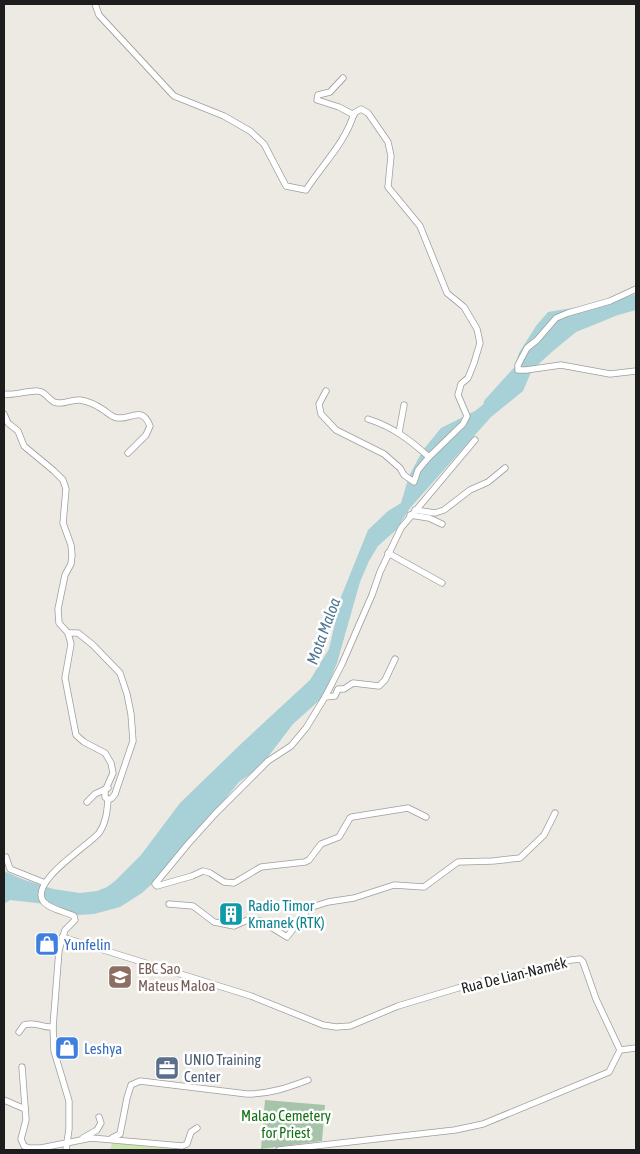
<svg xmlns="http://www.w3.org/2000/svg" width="640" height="1154" font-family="'Asap Condensed',sans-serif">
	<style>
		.grass { fill: #cce4ad }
		.cemetery { fill: #a6c4a9 }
		.water { fill: #a7d0d7 }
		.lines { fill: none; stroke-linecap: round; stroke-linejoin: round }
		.river { stroke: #a7d0d7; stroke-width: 9 }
		.minor-casing { stroke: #9e9e9e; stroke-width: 7 }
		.minor { stroke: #fff; stroke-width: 5.5 }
		.labels { text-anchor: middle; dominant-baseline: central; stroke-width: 5; stroke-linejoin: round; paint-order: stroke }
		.culture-label { font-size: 15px; fill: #0d838f; stroke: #fff; text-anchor: start }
		.shop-label { font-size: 15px; fill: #366cbe; stroke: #fff; text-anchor: start }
		.education-label { font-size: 15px; fill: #785e54; stroke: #fff; text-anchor: start }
		.street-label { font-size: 15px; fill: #1d1d1d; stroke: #fff }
		.service-label { font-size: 15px; fill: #4e5e75; stroke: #fff; text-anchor: start }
		.park-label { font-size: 15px; fill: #147114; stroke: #fff }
		.water-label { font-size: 16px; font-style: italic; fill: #4c7795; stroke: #fff }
	</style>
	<rect width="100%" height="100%" fill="#ede9e3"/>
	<path class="grass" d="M112,1143L185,1150H110Z"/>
	<path class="cemetery" d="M265,1100L325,1105L322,1141L261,1149Z"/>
	<path class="water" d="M636,294V310L618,315L576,332L553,351L532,370L523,391L491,417L410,508L396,530L378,546L369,561L360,582L337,663L323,697L293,724L261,766L239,782L165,872L142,893L120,907L94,914L78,915L54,905L10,900L4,904V871L22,879L53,889L80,893L97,891L107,887L115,881L141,855L180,803L243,742L310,680L329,649L341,597L368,530L388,511L401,503L409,476L423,450L441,428L475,411L509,384L519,353L536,326L548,312L610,302Z"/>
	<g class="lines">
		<path class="river" d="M488,403L518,370"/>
		<defs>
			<g id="minor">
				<path d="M95,4L99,15L174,96L224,116L250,131L264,144L286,186L306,190C322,165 346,142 354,113L361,109L368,113L388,142L391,156L388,187L420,226L447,293L464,307L477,329L480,343L474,363L468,378L461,384L458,395L467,416L463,424L429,457L418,470L414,482L404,475L400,468L384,454L336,430L321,414L319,404L326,391"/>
				<path d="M343,78L330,92L318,95L317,100L339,107L354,115"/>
				<path d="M636,289L610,301L568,313L556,318L537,340L527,348L518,365V370H526L561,365L610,374L636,371"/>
				<path d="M4,394C15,396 27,390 38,391C45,391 48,399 54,402C63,406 70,399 80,400C86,401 96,405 102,409C106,411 109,415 114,417C128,423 141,403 150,426L146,435L128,453"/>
				<path d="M4,414L8,423L18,431L24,446L54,471L63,480L66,489L63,523L71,545L72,555L71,564L65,575L58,609L59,623L68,633L71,644L65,678L76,735L84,742L105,753L111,763L113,773L105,791V797L108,800C107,812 106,823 99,833C88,846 30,881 43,901C49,909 66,912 74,916L75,920L65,930L59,950L53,1027L54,1051L69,1101V1129L66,1150"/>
				<path d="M368,419C393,427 410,440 429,457"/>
				<path d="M399,433L404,405"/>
				<path d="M415,510L435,513L444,510L470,490L488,482L505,468"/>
				<path d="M410,515L429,518L442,524"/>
				<path d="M388,553L442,583"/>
				<path d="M68,633H78L93,645L120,673L127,694L131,714L133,741L115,794L112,798L108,800"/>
				<path d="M325,697L335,696L338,689H344L353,683L379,686L385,680L395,659"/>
				<path d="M87,802L95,794L108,788"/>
				<path d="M426,817L408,808L352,817L350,818L339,837L321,844L309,860L305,862L261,867L234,883L224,882L210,873L203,871L192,876L157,886L155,884L188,844L215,814L268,761L291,746L306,728L325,697L342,664L372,595L380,572L401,528L475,440"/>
				<path d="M6,857L10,869L45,883"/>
				<path d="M169,904L193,906L214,922L234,926L250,919L261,921L287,937L309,908L328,902L354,898L394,885L424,887L458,862L493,861L520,858L544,835L555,813"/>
				<path d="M62,937L251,996L323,1025L336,1027L350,1026L398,1006L458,988L571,960L580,959L583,962L596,999L620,1050L609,1072L483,1124L455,1130L279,1150"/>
				<path d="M19,1032L24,1025C37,1021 41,1028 53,1027"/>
				<path d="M620,1050L636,1048"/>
				<path d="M22,1067L26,1120L21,1139L24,1146L29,1148H41L91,1138L182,1146L187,1144L191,1132L197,1128"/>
				<path d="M4,1100L25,1109"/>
				<path d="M83,1138L97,1130L101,1123L99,1117"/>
				<path d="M112,1138L120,1134L127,1098L131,1085L140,1081L247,1094C269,1094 287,1088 308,1080"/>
			</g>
		</defs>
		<use href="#minor" class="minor-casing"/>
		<use href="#minor" class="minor"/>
	</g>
	<defs>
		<symbol id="building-square" viewBox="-11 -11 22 22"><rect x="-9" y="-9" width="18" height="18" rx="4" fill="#0f9aa8" stroke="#fff"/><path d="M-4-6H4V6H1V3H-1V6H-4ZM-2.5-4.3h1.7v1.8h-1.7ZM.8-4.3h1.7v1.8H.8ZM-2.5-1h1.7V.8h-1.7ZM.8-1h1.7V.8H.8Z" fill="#fff"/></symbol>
		<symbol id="shop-square" viewBox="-11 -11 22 22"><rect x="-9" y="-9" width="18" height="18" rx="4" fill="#3f7fe0" stroke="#fff"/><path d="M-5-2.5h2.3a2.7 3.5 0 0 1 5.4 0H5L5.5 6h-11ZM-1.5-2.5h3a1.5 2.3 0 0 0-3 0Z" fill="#fff"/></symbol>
		<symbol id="school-square" viewBox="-11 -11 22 22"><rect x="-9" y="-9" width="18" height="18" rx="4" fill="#8d6e63" stroke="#fff"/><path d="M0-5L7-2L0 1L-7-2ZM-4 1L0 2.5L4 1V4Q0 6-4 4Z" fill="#fff"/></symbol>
		<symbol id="office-square" viewBox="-11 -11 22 22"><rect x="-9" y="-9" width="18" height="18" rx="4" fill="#5c6f8a" stroke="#fff"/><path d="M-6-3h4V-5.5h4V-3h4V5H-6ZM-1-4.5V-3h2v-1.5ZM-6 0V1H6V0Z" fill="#fff"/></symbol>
	</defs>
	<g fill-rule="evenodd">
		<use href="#building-square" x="217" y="900" width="28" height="28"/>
		<use href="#shop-square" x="33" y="930" width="28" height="28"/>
		<use href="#school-square" x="106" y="963" width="28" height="28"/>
		<use href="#shop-square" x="53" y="1034" width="28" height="28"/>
		<use href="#office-square" x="153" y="1054" width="28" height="28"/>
	</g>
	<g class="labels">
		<g class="culture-label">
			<text x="248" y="905">Radio Timor<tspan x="248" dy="17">Kmanek (RTK)</tspan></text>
		</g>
		<g class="shop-label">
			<text x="64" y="944">Yunfelin</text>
			<text x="84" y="1048">Leshya</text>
		</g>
		<g class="education-label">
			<text x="138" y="968">EBC Sao<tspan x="138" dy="17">Mateus Maloa</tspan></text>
		</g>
		<g class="street-label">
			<text transform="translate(514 975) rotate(-14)">Rua De Lian-Namék</text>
		</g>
		<g class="service-label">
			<text x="184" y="1059">UNIO Training<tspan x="184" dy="17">Center</tspan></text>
		</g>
		<g class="park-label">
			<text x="286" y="1115">Malao Cemetery<tspan x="286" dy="17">for Priest</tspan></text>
		</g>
		<g class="water-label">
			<text transform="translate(323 631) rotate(-70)">Mota Maloa</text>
		</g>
	</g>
	<rect width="640" height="1154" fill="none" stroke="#1d1d1d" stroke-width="10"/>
</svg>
